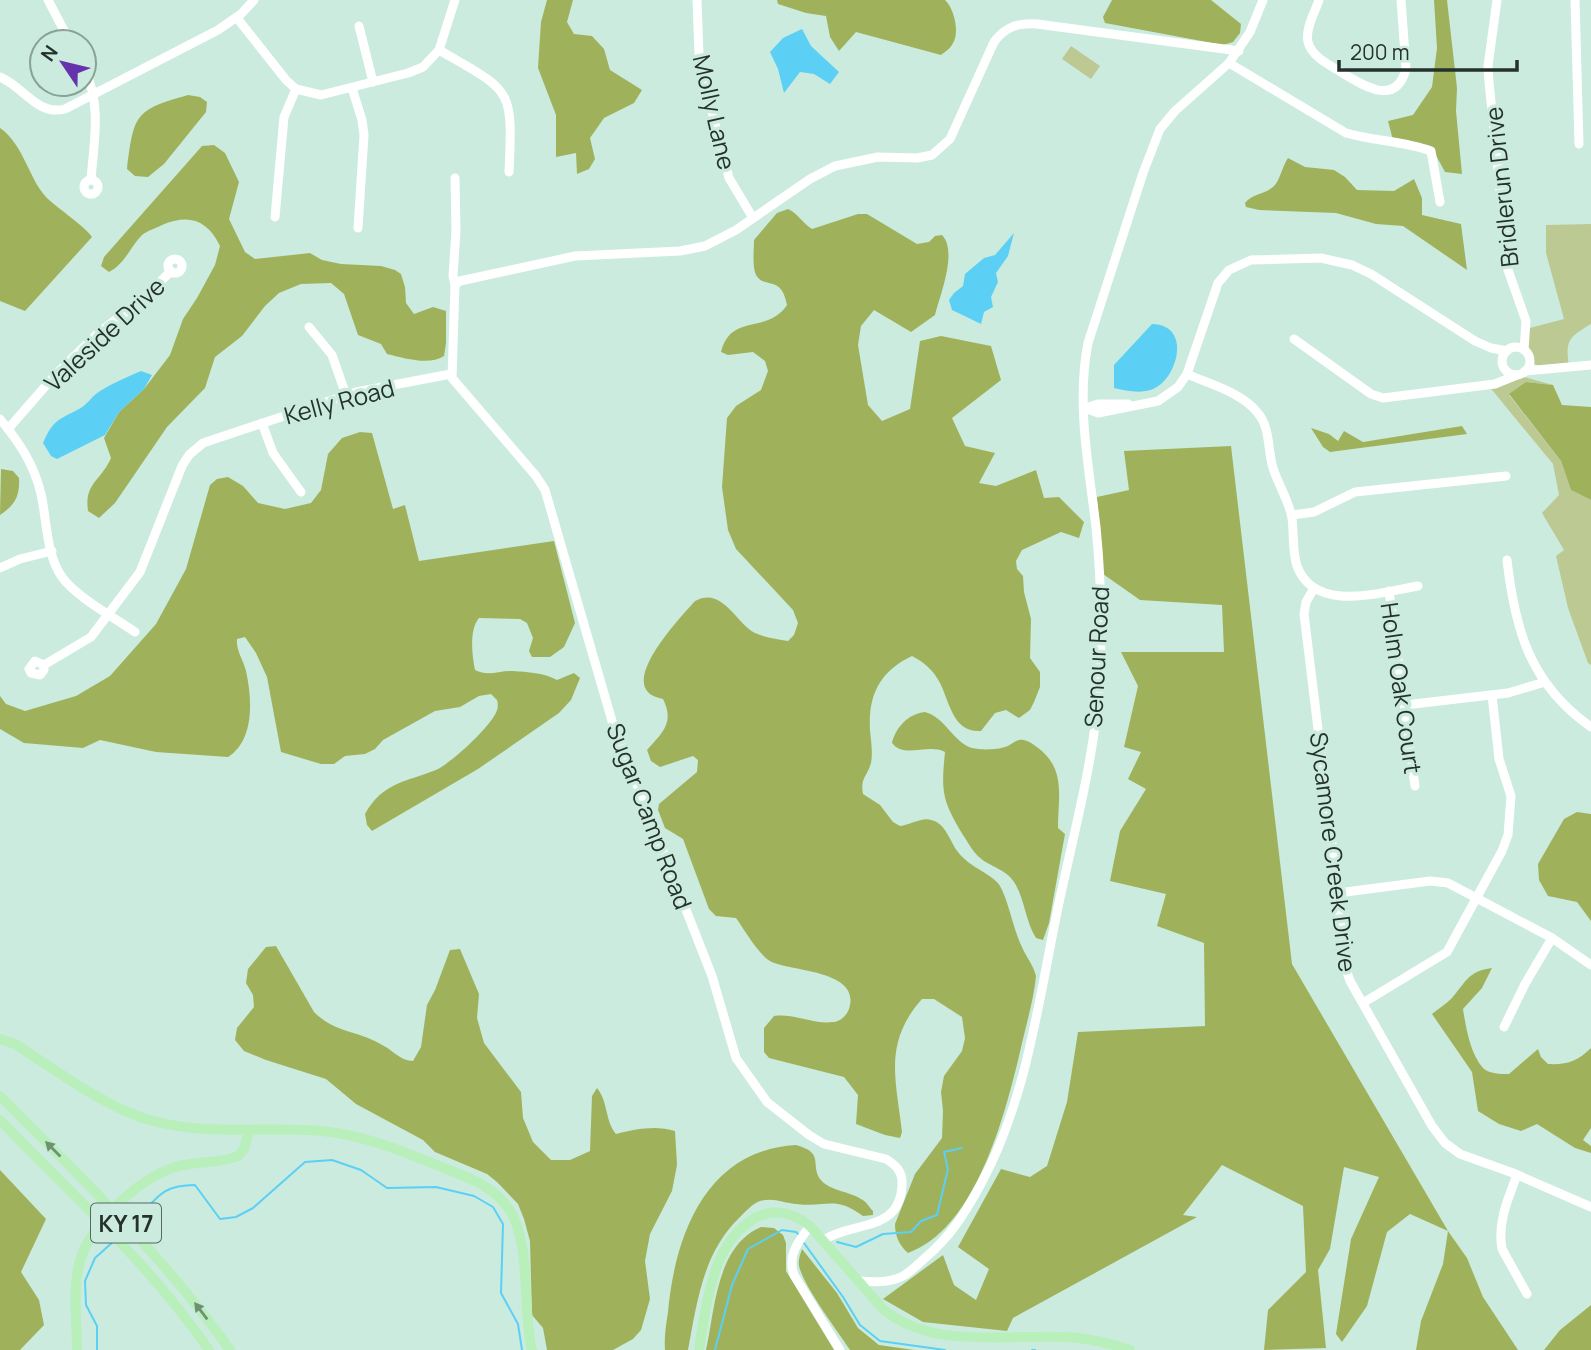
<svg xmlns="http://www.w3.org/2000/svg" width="1591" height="1350" font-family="Manrope,sans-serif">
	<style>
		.green { fill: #bcc993 }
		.forest { fill: #9fb25b }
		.water { fill: #5cd0f4 }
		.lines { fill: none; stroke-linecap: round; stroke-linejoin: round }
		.stream { stroke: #5cd0f4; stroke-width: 2 }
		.minor { stroke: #fff; stroke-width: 9 }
		.major { stroke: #b9efbb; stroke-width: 10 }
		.oneway { fill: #6f9074 }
		.labels { text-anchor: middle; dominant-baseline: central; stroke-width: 7; stroke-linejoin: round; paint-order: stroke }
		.shield { fill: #cbebdf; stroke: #576962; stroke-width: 2 }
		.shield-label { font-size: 23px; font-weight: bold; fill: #25312c }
		.street-label { font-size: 24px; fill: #25312c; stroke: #cbebdf }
	</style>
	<rect width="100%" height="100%" fill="#cbebdf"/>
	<g class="green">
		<path d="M1071,46L1100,66L1091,79L1062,59Z"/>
		<path d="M1591,224V324C1569,337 1565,340 1569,367C1555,368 1539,371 1529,359C1525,354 1525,350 1519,346L1525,338L1526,329L1564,319L1546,253V225Z"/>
		<path d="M1517,375L1553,385L1526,382L1509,395L1561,461L1571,490L1591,500V665L1588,663L1568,608L1556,556L1564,550L1542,513L1559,495L1553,464L1488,385Z"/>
	</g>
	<g class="forest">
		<path d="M547,0H573L567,22L574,34L592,36L604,49L610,70L642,90L634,103L604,118L590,138L595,159L589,169L577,174L576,153L556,157V115L538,68L541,22Z"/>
		<path d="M777,0H945C954,8 960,33 953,43C951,48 945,52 941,55L856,32L839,51L830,37L826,16L806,13L778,4Z"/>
		<path d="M1112,0H1211L1241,24L1240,33L1233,42L1223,45L1105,23L1103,17Z"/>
		<path d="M1434,0H1447L1457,88L1456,111L1462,174L1445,172L1432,148L1393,140L1388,121L1413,115L1432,87L1437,48Z"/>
		<path d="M188,95L200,97L207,102L206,112L164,164L148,177L135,176L127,169C134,115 134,110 188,95Z"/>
		<path d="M0,128C24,145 28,177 46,197C57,208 87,228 92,237L25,311L0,301Z"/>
		<path d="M214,145L225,153L239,182L229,219L245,252L255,259L310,253L322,260L341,264L381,266L395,270L401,274L405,287L406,303L414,314L433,307L446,311V343L444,356C429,366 404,358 387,354L381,344L358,335L344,294L331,283L301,284L279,293L265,306L242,336L215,357L205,388L167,427L115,503L99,518L88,511C84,483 101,481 111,458L104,438L119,412L144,389L170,355L183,319L197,298L215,265L220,246C207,219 188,214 162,225C156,228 147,231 142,235C130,247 125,264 109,272L101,266L104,257L202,146Z"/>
		<path d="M1288,158L1305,167L1334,170L1345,177L1357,190L1394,191L1414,179L1422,198V215L1461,224L1467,270L1403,226L1376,224L1336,213L1259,210L1246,207L1245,203C1253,193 1266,195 1275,185C1281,177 1282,167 1288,158Z"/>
		<path d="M788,209C799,214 802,223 812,229L858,214H867L917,244L929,242L935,236L942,235C958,251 940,295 935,315L911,332L874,310L861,326L858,345L868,405L882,421L910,409L920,341L941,336L991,346L1001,380L952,418L965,446L995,453L979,483L996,486L1036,470L1044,498L1059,497L1084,522L1079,538L1061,532L1022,550L1016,561L1017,569L1023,576L1024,592L1031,619L1030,658L1040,672V687L1034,702L1030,710L1019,718L1006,710L995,713L981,731C953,733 950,703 940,683C934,671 924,662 912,656C880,671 868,695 870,730C871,741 873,753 871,763C867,777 860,778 863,794L880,805L893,822L900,826C910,825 922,817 931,820C946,823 950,842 958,852C970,868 993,874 1000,886C1009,902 1013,929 1022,947C1026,957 1033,964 1036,976C1034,997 1028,1018 1023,1039C1008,1104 979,1228 908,1253C899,1245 895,1236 895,1224L915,1174L942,1138L943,1111L941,1092L944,1076L962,1051L965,1038L962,1017L934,999H922C883,1043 896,1079 902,1132L900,1138L885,1135L856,1124L858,1095L844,1077L769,1058L764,1052V1028L774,1016C795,1013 814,1025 833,1022C840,1022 847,1015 849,1009C862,969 789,972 770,961C758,954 744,929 736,918L716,916L709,909L683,839L665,828L658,810L659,804L697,772L698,760L693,756L660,767L651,761L647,750C662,733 675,723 663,699C611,690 679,619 695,601C722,586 735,622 755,633C766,638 777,639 788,641L794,635L798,623L793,610L736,549L728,530L722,487L727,418L736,406L761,390L768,371L765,361L753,352L728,355L721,352C731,312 767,335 787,305C781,274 765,290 756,275C752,266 754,250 754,240L777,213Z"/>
		<path d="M1526,382L1553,385L1562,405L1591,407V500L1571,490L1561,461L1509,394Z"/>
		<path d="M1462,426L1467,434L1330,452L1323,447L1311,428L1329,434L1338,441L1344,431L1363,442Z"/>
		<path d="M360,432L372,433L393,509L405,505L419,561L554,541L575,623L564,647L550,657H532L529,651L533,638L527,623L520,619L479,618C469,630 472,655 475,670C489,677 499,670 513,671C527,672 545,673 557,680L574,673L580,678L571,700L559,713L478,769L372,831L367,825L365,814C383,782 406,782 436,770C450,764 493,725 497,710C498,708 498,702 497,700L491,694L479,696L460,707L435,711L383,740L375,749L365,754L345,756L334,764H321L281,752L267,677L256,653L245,637L237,639C236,651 243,659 246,671C252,698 255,740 228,757L156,752L100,740L83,748L24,743L0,729V696L6,704L25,711L76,696L110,676L156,624L186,569L210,485L217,479L228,477L243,486L258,503L285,509L311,503L321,490L328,454L342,438Z"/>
		<path d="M1231,446L1292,964L1448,1231L1467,1258L1483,1297L1518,1350H1416L1421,1321L1443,1264L1448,1231L1410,1214L1387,1232L1367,1306L1342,1342L1336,1334L1351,1239L1379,1177L1344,1167L1330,1249L1318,1270L1326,1348L1264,1350L1268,1310L1306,1272L1303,1206L1222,1165L1183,1215L1197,1217L1013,1318L1007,1331L923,1322L883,1299L943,1255L954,1285L976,1300L989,1269L958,1247L1001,1169L1030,1177L1047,1166L1067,1102L1078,1032L1205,1026L1204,943L1157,926L1166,894L1110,881L1120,831L1146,789L1128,779L1141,752L1124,747L1138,686L1121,652H1224L1222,605L1140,600L1103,574L1097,497L1129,490L1124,451Z"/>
		<path d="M1,469L13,471L19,478C20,496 15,505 0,515Z"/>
		<path d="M925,712C945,717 953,742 972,748C980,750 997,750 1005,747C1010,746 1014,741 1019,740C1024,739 1030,742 1034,745C1067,767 1058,795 1058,828L1065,834L1049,923L1043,940L1036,938C1025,921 1025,899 1014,882C1006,869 990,867 979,857C972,851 968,842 963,835C942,800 941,792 945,752C928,743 904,759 892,743C896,727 908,714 925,712Z"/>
		<path d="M1577,812L1591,814V921L1577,902L1548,896L1539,880L1538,864L1564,819Z"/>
		<path d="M276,946L314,1012C336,1034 359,1030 384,1046C395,1052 401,1061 413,1061L421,1047L427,1005L435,990L450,950L460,949L479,994L477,1018L484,1043L521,1092L523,1118L533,1142L551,1160H570L590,1151L592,1096L597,1088C608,1101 605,1121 616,1134C635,1129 656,1125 675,1131L677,1165L672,1191L650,1234L645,1261L650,1299L641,1330L633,1339L613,1350H547L543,1328L532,1315L530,1241L524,1219L518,1204L497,1182L487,1174L435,1152L423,1140L356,1104L326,1079L266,1060L244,1051L235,1040L237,1028L254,1007L253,995L246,983L248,969L266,947Z"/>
		<path d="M1492,968L1482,988L1463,1009C1466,1028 1470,1053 1483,1068C1489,1074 1501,1074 1509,1074L1538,1049L1541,1057L1548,1064C1567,1065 1578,1061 1591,1048V1128L1583,1140L1591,1146V1153L1575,1148L1537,1124L1521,1131L1499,1124L1478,1111L1472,1072L1432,1014C1438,1009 1446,1004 1451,999C1466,982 1468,971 1492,968Z"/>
		<path d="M796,1145C825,1153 810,1164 820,1179C829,1191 849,1191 861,1199C866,1201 869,1207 873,1211V1215L863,1216C834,1195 827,1208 797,1204C784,1203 773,1197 760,1201C752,1204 745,1212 739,1218C703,1253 697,1302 688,1350H665C664,1337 666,1325 668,1312C675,1235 706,1150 796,1145Z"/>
		<path d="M0,1170L46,1219L21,1272L39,1300L44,1325L20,1350H0Z"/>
		<path d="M761,1227L774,1228L783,1235L786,1243V1271L834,1350H706C715,1310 716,1246 761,1227Z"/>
		<path d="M802,1249L837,1293L858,1328L879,1345L914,1350H850C837,1330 804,1287 799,1266C798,1260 800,1255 802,1249Z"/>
		<path d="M1591,1305V1350H1544L1560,1330Z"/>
	</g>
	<g class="water">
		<path d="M802,29L811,46L839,72L830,84L814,74L800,72L784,93L778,69L770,52L783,38Z"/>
		<path d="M1014,233L1008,256L996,273L998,282L991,297L993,307L984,312L981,324L952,310L949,300L954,293L963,286L965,274L984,258L995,255Z"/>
		<path d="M1152,324C1193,325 1177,380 1153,389C1141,394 1126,391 1114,388V365Z"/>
		<path d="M141,371L152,375L144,389L119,412L105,435L57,459L51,456L43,443C53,420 58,420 79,409C87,405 92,396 100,391C113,383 127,377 141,371Z"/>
	</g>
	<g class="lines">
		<g class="stream">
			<path d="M131,1225C156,1202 157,1185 195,1185L220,1219L236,1217L253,1208L305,1162L332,1160L361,1170L387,1188L436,1187L474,1196L493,1207L503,1224L501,1293L518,1324L522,1350"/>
			<path d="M837,1242L856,1247L883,1234L911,1232L921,1221L937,1215L948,1169L944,1152L962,1148"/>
			<path d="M804,1243L843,1297L860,1325L880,1341L945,1350"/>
			<path d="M97,1350V1326L86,1305L85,1281L95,1258L114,1241"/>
			<path d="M715,1350L732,1285L748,1249L782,1230L796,1232L799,1235"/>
			<path d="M1032,1350H1035"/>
		</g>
		<g class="minor">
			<path d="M48,0L70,42"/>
			<path d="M697,0L699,55L708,96L729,178L753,218"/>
			<path d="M1319,0C1315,12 1305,29 1308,42C1312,58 1332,66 1344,74C1366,87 1396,106 1406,69L1401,0"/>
			<path d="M1497,0L1488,66L1489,82L1508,270L1526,321L1524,350"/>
			<path d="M1575,0L1579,144"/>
			<path d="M237,18L286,80L296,89L321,95L408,73L423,67L439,50L455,0"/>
			<path d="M359,26L373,82"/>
			<path d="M439,50C512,92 513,87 509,172"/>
			<path d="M1229,63L1346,133C1374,141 1404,141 1431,151L1440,202"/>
			<path d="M84,69C102,103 94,142 91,179"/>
			<path d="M0,77C24,87 37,116 65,109L218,30L241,14L254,0"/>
			<path d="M352,88L362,120L364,135L358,228"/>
			<path d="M455,178L456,231L453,276L455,285L452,378L536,476L545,490L612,721L712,976L736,1058L767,1102L809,1135L824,1144L886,1159C896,1165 903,1172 902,1185C900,1233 852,1221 824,1240"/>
			<circle cx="91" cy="187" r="7"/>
			<path d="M275,217L284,117L296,89"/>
			<circle cx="175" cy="266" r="7"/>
			<path d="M455,285L460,281L575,256L680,251L705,246L736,230L810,179L835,166L878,157L917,158L932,155L950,139L994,42C1006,26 1018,23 1037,24L1239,51"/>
			<path d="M309,327L332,355L346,395"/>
			<path d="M1294,339L1371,394L1383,398L1495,384L1517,375"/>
			<circle cx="1516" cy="361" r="14"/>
			<path d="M1525,371L1591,365"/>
			<path d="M1187,374C1209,384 1241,392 1257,412C1271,428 1267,448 1273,468C1278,484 1289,501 1292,518C1294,533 1292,551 1297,566C1315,614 1381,592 1418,586"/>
			<path d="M1085,408L1098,413L1158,401L1178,387L1187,374L1218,283L1229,270L1251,260L1321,258L1352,265L1371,274L1475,341L1491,348L1507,351"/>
			<path d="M1085,408L1098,404H1128"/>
			<path d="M0,419C19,442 34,464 41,494C47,520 46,555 62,577C75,596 115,618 135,632"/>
			<path d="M262,423L273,453L301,492"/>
			<path d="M8,429L56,374L97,334L146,296L171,271"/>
			<path d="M1292,515L1314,512L1355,492L1506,476"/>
			<path d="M1507,560C1515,630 1530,684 1591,727"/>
			<path d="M0,568L20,559L52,551"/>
			<path d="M1314,588L1306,602L1304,614L1338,893L1344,964L1350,981L1432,1126L1445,1143L1460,1154L1513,1173L1591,1207"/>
			<path d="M1389,591L1415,786"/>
			<path d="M44,665V670L40,675L31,673L29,669L35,661L44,665L91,637L140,572L182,466L189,455L203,443L356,392L451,374"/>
			<path d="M1405,705L1508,693L1545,682"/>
			<path d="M1338,893L1430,881L1448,883L1552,938L1591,965"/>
			<path d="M1363,1003L1447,952L1502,851L1508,835L1511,796L1499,759L1492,695"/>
			<path d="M1504,1027L1525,984L1552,938"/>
			<path d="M1517,1175C1508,1199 1497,1223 1502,1249L1527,1294"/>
			<path d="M810,1226C798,1242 787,1255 794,1275L840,1350"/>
			<path d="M859,1281C872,1282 888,1283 901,1277C910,1273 918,1264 925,1258C951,1236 966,1212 982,1182C1029,1093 1039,995 1060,898C1076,824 1096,751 1100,675C1102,626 1101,576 1096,527C1089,468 1076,403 1088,343L1143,173L1160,129L1175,111L1229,63L1250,32L1263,0"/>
		</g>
		<g class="major">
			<path d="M0,1039L15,1044C56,1070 107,1109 153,1121C209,1136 266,1126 322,1131C364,1135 405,1152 444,1168C470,1178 498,1188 512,1214C531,1250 522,1309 532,1350"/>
			<path d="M0,1096C81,1178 163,1255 230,1350"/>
			<path d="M0,1120C72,1195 150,1264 209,1350"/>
			<path d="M77,1350C77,1324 73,1295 78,1269C85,1229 133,1184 169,1169C191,1160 217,1165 238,1156L244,1149L249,1130"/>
			<path d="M699,1350C703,1323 707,1295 716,1269C730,1228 769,1192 810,1226L883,1309C932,1350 1005,1334 1066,1337C1088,1338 1109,1343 1130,1350"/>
		</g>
	</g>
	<defs><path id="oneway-solid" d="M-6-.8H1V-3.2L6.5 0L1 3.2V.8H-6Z" transform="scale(1.75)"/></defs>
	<g class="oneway">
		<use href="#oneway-solid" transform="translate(53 1149) rotate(-135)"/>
		<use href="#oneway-solid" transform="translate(201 1311) rotate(-127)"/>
	</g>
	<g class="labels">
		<rect class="shield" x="91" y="1203.5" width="70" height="39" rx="5"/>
		<g class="shield-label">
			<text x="126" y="1223">KY 17</text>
		</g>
		<g class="street-label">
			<text transform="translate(715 112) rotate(77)">Molly Lane</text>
			<text transform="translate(1501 187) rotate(-96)">Bridlerun Drive</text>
			<text transform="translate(104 334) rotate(-43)">Valeside Drive</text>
			<text transform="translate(339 401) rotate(-15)">Kelly Road</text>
			<text transform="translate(1096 657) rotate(-87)">Senour Road</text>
			<text transform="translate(1402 688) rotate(82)">Holm Oak Court</text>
			<text transform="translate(650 816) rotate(69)">Sugar Camp Road</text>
			<text transform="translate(1334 852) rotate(83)">Sycamore Creek Drive</text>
		</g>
	</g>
	<g transform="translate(63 63) rotate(305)"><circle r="33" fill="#cbebdf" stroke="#89a197" stroke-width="2"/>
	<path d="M0-5L12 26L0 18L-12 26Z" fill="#6533ab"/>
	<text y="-10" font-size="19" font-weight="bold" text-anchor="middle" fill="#25312c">N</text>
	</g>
	<path d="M1339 60v10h178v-10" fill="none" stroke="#25312c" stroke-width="3.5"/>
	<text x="1350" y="60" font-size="21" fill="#25312c" stroke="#cbebdf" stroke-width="5" paint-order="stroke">200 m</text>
</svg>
